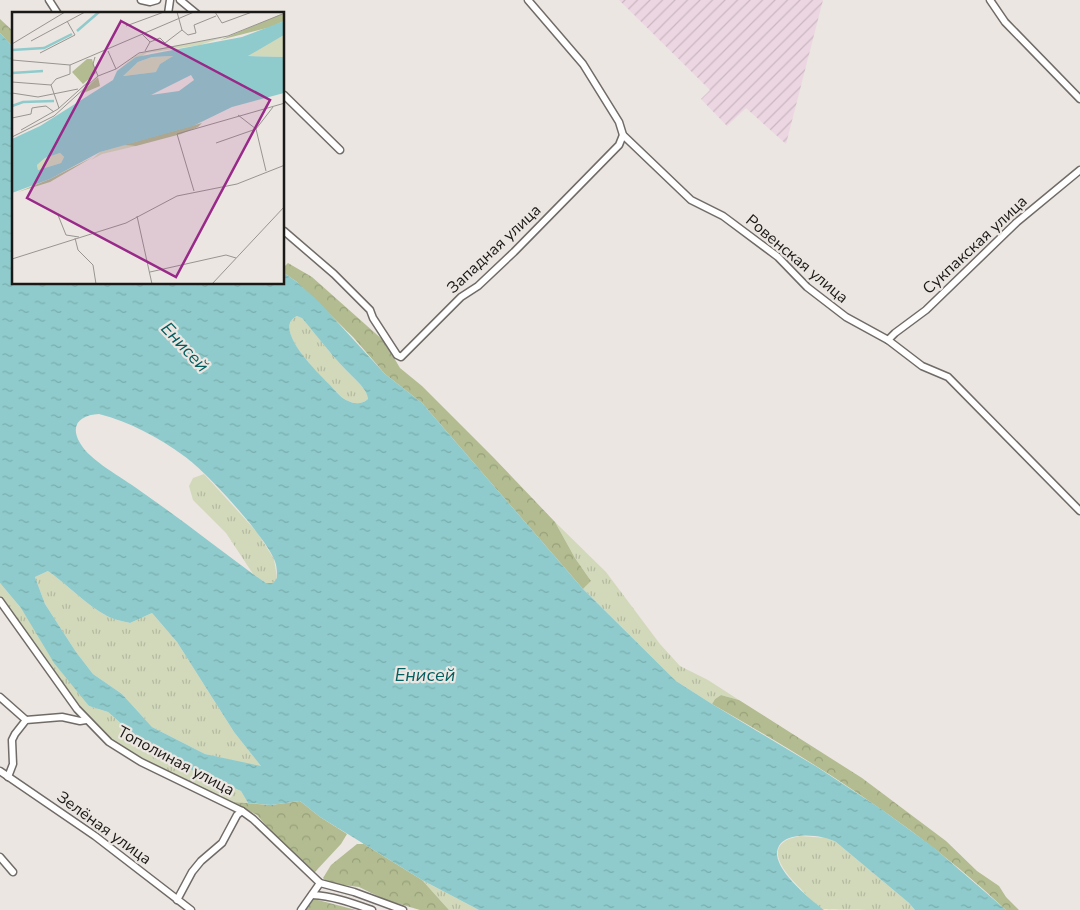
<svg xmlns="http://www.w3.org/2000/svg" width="1080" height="910" font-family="'Nunito Sans',sans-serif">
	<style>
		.industrial { fill: url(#industrial-furrows) }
		.grass { fill: url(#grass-tufts) }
		.forest { fill: url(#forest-crowns) }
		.water { fill: url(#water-ripples); fill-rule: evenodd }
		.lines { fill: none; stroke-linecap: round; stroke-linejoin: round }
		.minor-casing { stroke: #706b67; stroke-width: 9 }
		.minor { stroke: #fff; stroke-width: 6 }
		.labels { text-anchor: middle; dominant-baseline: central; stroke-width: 4.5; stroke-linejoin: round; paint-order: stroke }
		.street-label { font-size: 16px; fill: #1b1917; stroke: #ebe6e1 }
		.water-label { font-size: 18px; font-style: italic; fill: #035d5f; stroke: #ebe6e1 }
		.inset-river { fill: none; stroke: #8fcbcc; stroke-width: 2.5 }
		.inset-road { fill: none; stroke: #989490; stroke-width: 1 }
		.view { fill: #982988; fill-opacity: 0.15; stroke: #982988; stroke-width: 2.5 }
		.inset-edge { fill: none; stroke: #1b1917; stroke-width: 2.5 }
	</style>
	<defs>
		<pattern id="industrial-furrows" width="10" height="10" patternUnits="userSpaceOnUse" patternTransform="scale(1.25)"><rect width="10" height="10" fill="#ecd6e2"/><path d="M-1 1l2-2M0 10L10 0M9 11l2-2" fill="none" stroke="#cab7c1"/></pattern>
		<pattern id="grass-tufts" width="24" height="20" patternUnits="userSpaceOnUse" patternTransform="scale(1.25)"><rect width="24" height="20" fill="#d2d9bb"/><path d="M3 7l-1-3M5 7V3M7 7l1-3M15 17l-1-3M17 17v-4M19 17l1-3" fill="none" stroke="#b4baa0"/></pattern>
		<pattern id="forest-crowns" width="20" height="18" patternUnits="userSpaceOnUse" patternTransform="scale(1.25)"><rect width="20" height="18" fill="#b2bc90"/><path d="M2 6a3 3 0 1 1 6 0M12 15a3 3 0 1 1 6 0" fill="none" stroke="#98a17b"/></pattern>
		<pattern id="water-ripples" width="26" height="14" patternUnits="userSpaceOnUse" patternTransform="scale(1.25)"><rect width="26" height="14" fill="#8fcbcc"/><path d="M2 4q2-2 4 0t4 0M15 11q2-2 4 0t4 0" fill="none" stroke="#7baeae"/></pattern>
	</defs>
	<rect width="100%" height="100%" fill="#ebe6e1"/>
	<path class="industrial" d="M619,0H823L786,144L746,108L727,126L701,99L710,90Z"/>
	<g class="grass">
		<path d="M297,316L302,317C319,338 334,359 353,377C359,383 367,390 368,399C361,405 354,404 346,400C339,396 332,387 326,381C316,371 272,328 297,316Z"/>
		<path d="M204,474L257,532L274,559L277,578L273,583H266L253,574L226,533L193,500L189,486L193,478Z"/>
		<path d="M555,522L606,572L660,644L680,666L708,680L739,700L721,695L715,699L712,704L676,681L583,589L591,581L575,558Z"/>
		<path d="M48,571C68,585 85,604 107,616C114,620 123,621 130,623L152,613L177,642L234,732L262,767L205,754L152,727L122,694L93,674L76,652L45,604L35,577Z"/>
		<path d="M0,583L21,608L89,706L108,712L131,732L136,746L241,791L248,803L233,802L132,754L111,740L79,709L0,596Z"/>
		<path d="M800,836L828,838L836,842L909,903L915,910C901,910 830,910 823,909C814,904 806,895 800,888C783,871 760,843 800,836Z"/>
		<path d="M422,880L479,910H449Z"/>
	</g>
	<g class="forest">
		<path d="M0,19L14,32V48L0,33Z"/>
		<path d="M288,263L312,277L384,341L400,368L422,386L493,457L555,522L575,558L591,581L583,589L422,403L385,374L353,337L297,282L284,273V267Z"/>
		<path d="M721,695L739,700L862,778L946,841L977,871L999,886L1006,897L1019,910H1006C919,828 816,763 712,704L715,699Z"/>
		<path d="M300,801L320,817L347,834L341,844L314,873L284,846L257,815L233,802L271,805Z"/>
		<path d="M357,844H364L422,880L449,910H420L386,900L359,887L328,883L323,878L331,865Z"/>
		<path d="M314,899L356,910H306Z"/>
	</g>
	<path class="water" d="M0,33L14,48V284H284V273L297,282L319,302L385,374L422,403L583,589L676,681L712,704L817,767L881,809L933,847L1006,910H915L909,903L836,842C822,834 776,829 777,855C779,874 810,899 824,910H479L422,880L364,844L320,817L300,801L271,805L248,803L241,791L136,746L131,732L108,712L89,706L54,663L21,608L0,583ZM297,316L302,318C319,338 334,359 353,377C359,383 367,390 368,399C361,405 354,404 346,400C340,397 334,389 329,384C319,374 271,328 297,316ZM99,414C130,422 158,437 184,456C207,472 263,534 274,559C277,565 277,572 277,578L273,583H266L253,574C215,546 178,517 139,490C122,477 90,461 80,443C69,424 81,415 99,414ZM48,571C68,585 85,604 107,616C114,620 123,621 130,623L152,613L177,642L234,732L261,766L205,754L152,727L122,694L93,674L76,652L45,604L35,577Z"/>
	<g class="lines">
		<defs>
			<g id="minor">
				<path d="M49,0L58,14"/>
				<path d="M141,0L150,2L157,0"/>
				<path d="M180,0L197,14"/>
				<path d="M528,0L583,64L619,122L623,135L691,200L723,216L778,257L807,287L846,317L888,340L922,366L948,377L1080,511"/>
				<path d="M990,0L1005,22L1080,99"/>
				<path d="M168,14L170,0"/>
				<path d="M284,95L340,150"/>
				<path d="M284,231L334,274L370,310L373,318L397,355L401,357L461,297L478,286L514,252L619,145L623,135"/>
				<path d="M888,340L895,333L926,310L1017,222L1080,170"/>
				<path d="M0,601L77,709L109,742L141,762L242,811L253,819L320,883L354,892L403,910"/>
				<path d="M0,697L26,720"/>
				<path d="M0,771L95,836L191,910"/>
				<path d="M8,777L13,764L12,740L15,734L26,720L62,717L80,721L86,720"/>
				<path d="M0,857L13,872"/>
				<path d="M312,895C333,896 352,903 372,910"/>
				<path d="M177,900L192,872L201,861L222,843L237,815L242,811"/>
				<path d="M301,910L320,883"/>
			</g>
		</defs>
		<use href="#minor" class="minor-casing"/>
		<use href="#minor" class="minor"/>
	</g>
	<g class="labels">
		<g class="street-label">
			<text transform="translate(975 245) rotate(-43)">Сукпакская улица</text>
			<text transform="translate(494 249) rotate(-43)">Западная улица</text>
			<text transform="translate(797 259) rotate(40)">Ровенская улица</text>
			<text transform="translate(176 761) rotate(28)">Тополиная улица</text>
			<text transform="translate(104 828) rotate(36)">Зелёная улица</text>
		</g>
		<g class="water-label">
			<text transform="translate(185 347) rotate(47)">Енисей</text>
			<text x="425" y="675">Енисей</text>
		</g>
	</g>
	<g transform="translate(12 12)">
		<rect width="272" height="272" fill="#ebe6e1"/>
		<path d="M272,23V45L236,44L240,40ZM213,25L188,33L135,41L105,59L123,44L135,39ZM161,44L148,52L145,60L110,64L126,50L140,45ZM111,133L124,134L90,142L79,148L88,140ZM48,141L52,145L49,151L26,158L25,153L33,146Z" fill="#d2d9bb"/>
		<path d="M272,1V9L259,15L208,28ZM75,47H80L84,61L71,72L60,60ZM86,65L88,74L69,82V81ZM190,111L186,115L169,122L124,134L111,133ZM81,145L38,170L6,180L38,167Z" fill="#b2bc90"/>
		<path d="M272,9V23L236,44L272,45V81L220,95L181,114L88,140L38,167L0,181V127L28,114L101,68L105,59L124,45L230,25ZM161,44L148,52L144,60L111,64L126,50L140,45ZM179,63L182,68L167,79L139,83ZM48,141L52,145L49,151L26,158L25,153L33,146Z" fill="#8fcbcc" fill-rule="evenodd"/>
		<path class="inset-river" d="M65,19L87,0M0,38L32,36L60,22M0,61L31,59M0,94L11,90L42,89"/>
		<path class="inset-road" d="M165,0L170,18L176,23L184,21L182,13L204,4M203,0L210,11L240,0M114,14L152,0M130,22L138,30L133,39M19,29L73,0M138,30L148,26L153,31L170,18M0,32L53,0M96,39L104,57M28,41L63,23L55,9M83,45L81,52L86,64M0,48L58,53L182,0M0,70L39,73L44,67L58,62V53M39,73L47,96M0,81L26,85L66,77M226,103L244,117L254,159M0,106L19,102L20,96L26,95L34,94L42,100M9,118L46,97L76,70M0,125L42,104L86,64L104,57L127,41L216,24L273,1M204,131L244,117L261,95M182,179L165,122L273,91M46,203L54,223L67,225M125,204L140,272M63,226L66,238L81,253L84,272M0,247L114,211L165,184L225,172L273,153M138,260L214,243L224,246M200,272L273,194"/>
		<path class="view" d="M109,9L258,88L164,265L15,186Z"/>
		<rect width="272" height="272" class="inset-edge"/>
	</g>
</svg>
